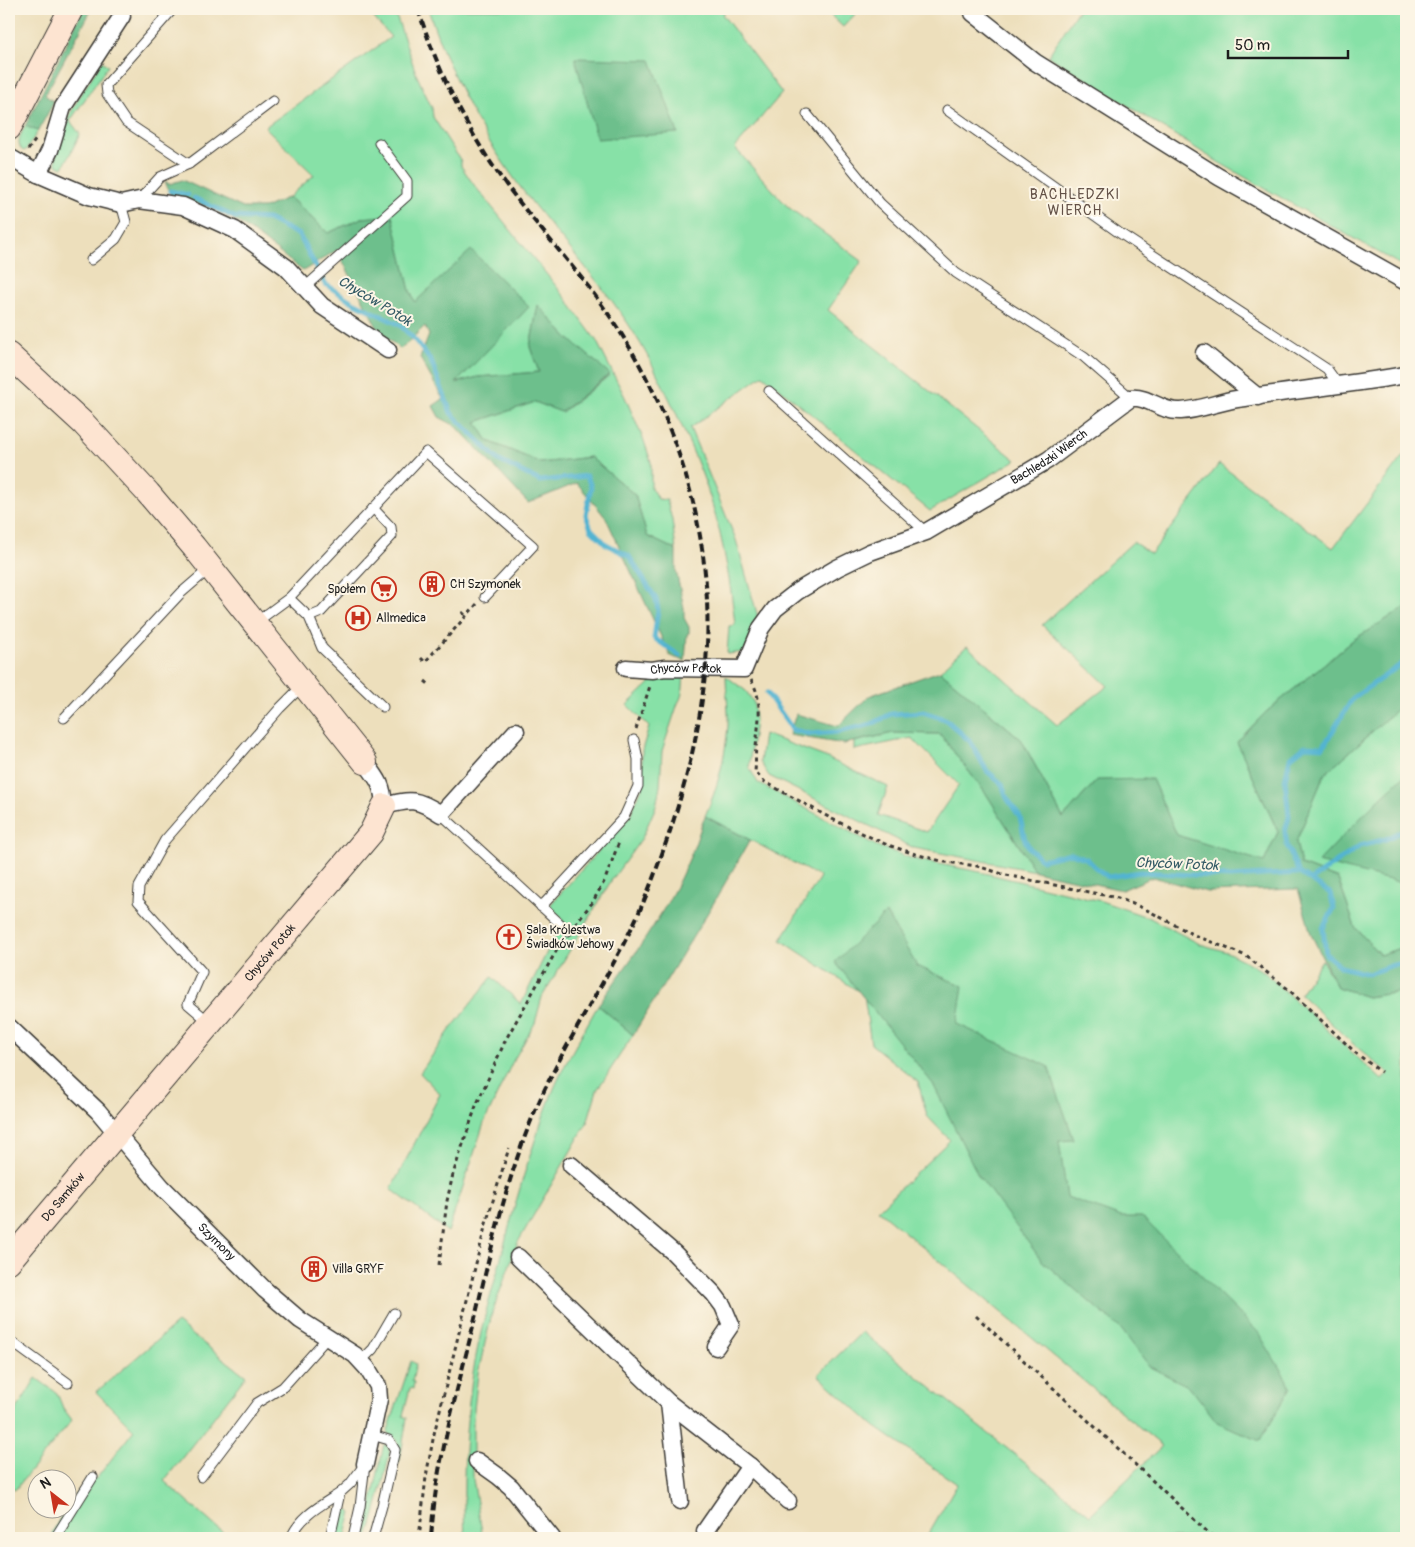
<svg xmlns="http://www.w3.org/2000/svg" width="1415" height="1547" font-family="Pangolin,sans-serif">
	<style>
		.green { fill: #87e1a7; stroke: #527e62 }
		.forest { fill: #6dbf8c; stroke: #446e54 }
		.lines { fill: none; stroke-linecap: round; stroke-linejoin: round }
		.stream { stroke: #52b4d1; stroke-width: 5 }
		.lane-casing { stroke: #3b3934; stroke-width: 11 }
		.street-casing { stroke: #3b3934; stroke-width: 19 }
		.secondary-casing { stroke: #3b3934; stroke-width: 26 }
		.path { stroke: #3b3934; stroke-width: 3; stroke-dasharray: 4 4; stroke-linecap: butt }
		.lane { stroke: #fff; stroke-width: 9 }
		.street { stroke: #fff; stroke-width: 16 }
		.secondary { stroke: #fde4d1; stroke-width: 24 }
		.rail { stroke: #1c1c1c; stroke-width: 4; stroke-dasharray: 8 4; stroke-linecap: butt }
		.labels { text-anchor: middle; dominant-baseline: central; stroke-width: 4; stroke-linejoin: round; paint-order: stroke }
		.street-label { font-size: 12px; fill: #1c1c1c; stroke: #fcf5e5 }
		.poi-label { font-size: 12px; fill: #1c1c1c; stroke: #fcf5e5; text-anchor: start }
		.neighbourhood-label { font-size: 14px; letter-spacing: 1px; fill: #635147; stroke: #fcf5e5 }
		.water-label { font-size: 14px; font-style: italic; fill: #325964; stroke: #fcf5e5 }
	</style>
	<rect width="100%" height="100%" fill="#fcf5e5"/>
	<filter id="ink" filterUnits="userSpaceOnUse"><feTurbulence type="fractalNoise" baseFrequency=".02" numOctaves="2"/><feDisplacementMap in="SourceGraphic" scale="10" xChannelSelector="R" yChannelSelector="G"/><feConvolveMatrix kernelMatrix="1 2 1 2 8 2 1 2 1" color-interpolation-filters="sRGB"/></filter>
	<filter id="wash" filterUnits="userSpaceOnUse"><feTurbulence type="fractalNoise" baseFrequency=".0096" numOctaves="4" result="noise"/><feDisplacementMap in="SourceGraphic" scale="20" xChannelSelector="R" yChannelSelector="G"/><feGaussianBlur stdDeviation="1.12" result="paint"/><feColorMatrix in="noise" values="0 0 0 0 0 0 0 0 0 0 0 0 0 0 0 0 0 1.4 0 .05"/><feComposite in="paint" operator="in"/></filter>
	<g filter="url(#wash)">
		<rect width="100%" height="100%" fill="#eddfbc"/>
		<g class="green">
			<path d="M366,9H394L417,76L432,108L433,117L461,161V166L474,185L565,297L596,340L625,397L644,441L651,462V488L658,499L667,500L672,520L676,550L647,536L635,495L590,457L541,463L488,441L476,422L535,402L562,412L610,375L568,338L538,306L530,347L539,372L478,377L455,383L528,307L415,303L410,291L392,216L362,218L328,233L289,197L314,175L265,127L391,37Z"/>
			<path d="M428,9H728L722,14L782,93L735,148L788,207L862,261L828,310L1016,460L930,511L763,375L690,428L736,540L758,617L753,641L744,652L727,654L729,626L735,625C731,585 724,545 713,507C704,475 690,445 677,415C662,383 647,352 627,322C590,267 541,220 504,164C471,116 446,64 428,9Z"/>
			<path d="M824,9H860L843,27Z"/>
			<path d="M1079,9H1406V268L1218,162L1048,56Z"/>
			<path d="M102,61L108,66L70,121L80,134L63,168L56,165C53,132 85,89 102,61Z"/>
			<path d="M25,126L38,131L26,150L23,151C15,142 21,135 25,126Z"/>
			<path d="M1406,452V607L1353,640L1265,713L1237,742L1278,832L1264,863L1176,835L1097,780L1063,818L1021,739L940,671L967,646L1057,725L1108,686L1042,625L1133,542L1151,554L1219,464L1333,548Z"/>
			<path d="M663,671L684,672C683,682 684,694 678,703L662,751L660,786L656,806L642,838L611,881L542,997L535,1023L512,1063L484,1123L448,1232L391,1189L440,1094L420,1073L450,1030L492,977L521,1004L563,920L550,905L629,817L642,788V750L649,727L627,705Z"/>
			<path d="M726,676L746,691L754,703L755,721L749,767L758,783L877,846L913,859L980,872L1101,901L1150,918L1200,944L1227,952L1247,962L1264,972L1382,1080L1388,1073L1351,1042L1300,994L1322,960L1337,987L1367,997L1406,991V1538H926L957,1484L874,1426L818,1375L862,1332L1090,1515L1162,1446L878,1210L950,1140L927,1116L918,1082L871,1044L864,995L781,940L820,877L705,816C718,787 725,758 728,726C729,711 726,692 726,676Z"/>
			<path d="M1406,701V946L1380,955L1355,927L1338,879L1301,865L1296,842L1324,775Z"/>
			<path d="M893,733L940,734L987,795L1035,871L914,848L769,776L760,762L764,734L825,757L888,787L878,815L927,832L959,785L912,738L854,750V742Z"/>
			<path d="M598,1005L633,1035L597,1090L587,1123L518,1242L492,1313L478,1373L473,1419V1479L483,1538H465C462,1474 465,1409 478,1346C483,1320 491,1295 498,1269C513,1210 529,1153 551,1096C563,1065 582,1035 598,1005Z"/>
			<path d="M177,1323L246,1376L164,1481L229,1538H49L64,1511L68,1510V1506L91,1475L96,1479L134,1430L96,1392Z"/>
			<path d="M411,1361L416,1364L412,1381L414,1382L413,1389L410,1388L403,1416L407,1418L400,1460L396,1467L394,1477H392C396,1460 407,1443 387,1433Z"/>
			<path d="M36,1378L57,1393L63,1408L72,1420L15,1490L9,1485V1415L12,1417Z"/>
			<path d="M384,1444L388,1446L390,1453L375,1515L368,1538H364Z"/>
			<path d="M342,1509H348L352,1513L345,1538H341L337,1534Z"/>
		</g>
		<g class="forest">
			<path d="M83,9H92L45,95L54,102L38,131L25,126L58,61Z"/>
			<path d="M575,58L651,60L678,133L597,139Z"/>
			<path d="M182,180L243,208H264L289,197L328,233L362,218L392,215L410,291L415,302L471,250L529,307L456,383L478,377L539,372L530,347L538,305L568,338L610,374L561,412L535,402L476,422L488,441L541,463L590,457L635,495L647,536L676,550V571L684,608V618L689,627V633L687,634L685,661L670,656L606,518L577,483L528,503L456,426L439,417L433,406L443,399L420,358L429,335L425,326L401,349L380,333L337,250L303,271C272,248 242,219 205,206C194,202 182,202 171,197L165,181L169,184Z"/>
			<path d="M1406,607V701L1324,775L1296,842L1301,865L1338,879L1355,927L1380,955L1406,946V991L1367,997L1337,987L1311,934L1298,889L1207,892L1153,877L1122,890L1035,871L987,795L940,734L893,733L844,744L789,735L796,714L838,726L869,696L940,671L1021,739L1063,818L1097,780L1152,779L1177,835L1264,862L1278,832L1237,742L1265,713L1353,640Z"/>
			<path d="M1406,774V884L1318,862L1377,801Z"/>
			<path d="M705,816L750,840L713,904L633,1035L598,1005C630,961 664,916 686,866C694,850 699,832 705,816Z"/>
			<path d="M886,913L917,966L963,986L957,1024L1048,1066L1074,1140L1059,1141L1067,1197L1121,1217H1142L1258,1332L1291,1387L1260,1441L1217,1422L1190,1387L1150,1367L1121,1329L1042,1261L978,1175L933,1084L835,962Z"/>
		</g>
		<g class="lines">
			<g class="stream">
				<path d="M170,191L188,195"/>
				<path d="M194,198L234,217L268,219L299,235L325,284L353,302L400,325L415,340L431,361L451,413L498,460L540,481L587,476L591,487L586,515L591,529L606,544L629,556L656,599L658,610L654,638L680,656"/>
				<path d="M767,693L793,730L811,734L838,732L872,724L891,714L923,712L945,719L970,741L987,771L1002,784L1007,798L1020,817L1025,840L1030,849L1042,860L1071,853L1087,859L1095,867L1108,877L1140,872L1230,877L1299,873L1330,893L1334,908L1323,928L1326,954L1341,967L1368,974L1393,965L1406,963"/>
				<path d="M1299,873L1287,846L1285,832L1289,817L1285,780L1290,758L1305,746L1323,747L1353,698L1406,661"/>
				<path d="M1311,880L1360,846L1386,839L1406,829"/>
			</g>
		</g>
	</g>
	<g filter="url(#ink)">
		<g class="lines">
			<defs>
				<g id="lane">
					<path d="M173,9L106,85L107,94L126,122L189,164"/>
					<path d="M947,110L1118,232L1327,369L1335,380L1337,386"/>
					<path d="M807,114L880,203L956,273L1084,357L1131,398"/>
					<path d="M139,200L160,177L189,164L273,101"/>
					<path d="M91,260L116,239L126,222L121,204"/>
					<path d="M305,287L407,196V181L379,143"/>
					<path d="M769,391L926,532"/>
					<path d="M289,598L309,617L322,648L383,707"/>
					<path d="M309,617L321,612L392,536L391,527L373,508"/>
					<path d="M255,623L289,598L426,452L533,546L485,597"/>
					<path d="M64,718L181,593L210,568"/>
					<path d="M441,814L568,931"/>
					<path d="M541,907L624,817L638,786V759L634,740"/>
					<path d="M209,1022L188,1004L202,972L138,901L139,887L165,840L280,708L302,686"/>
					<path d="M9,1340L68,1383"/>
					<path d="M361,1361L373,1349L394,1313"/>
					<path d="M372,1435L389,1440L395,1450L382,1506L373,1538"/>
					<path d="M201,1477L257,1403L283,1387L327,1338"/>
					<path d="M55,1538L93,1477"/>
					<path d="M291,1538C300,1516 320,1506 340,1493"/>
					<path d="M330,1538L340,1493L350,1484L365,1464"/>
					<path d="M353,1538L360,1507L365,1464"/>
				</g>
				<g id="street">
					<path d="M973,13L1035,62L1219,177L1406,282"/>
					<path d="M9,157L38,174L89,196L121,204L139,200L183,206L235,230L286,267L322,306L388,350"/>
					<path d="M38,174L50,150L63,107L122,16"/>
					<path d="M1204,353L1258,397"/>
					<path id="s1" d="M626,668L652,670L665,668L744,669L761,628L775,609L798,591L837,568L870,552L926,532L1048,460L1131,398C1149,396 1160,412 1181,411C1200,410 1218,402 1237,399C1293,391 1350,384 1406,375"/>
					<path d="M365,762C378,779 383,785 384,806C411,799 416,798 441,814L516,731"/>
					<path id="s2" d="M9,1027L98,1111L162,1187L265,1290L300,1320L355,1355L367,1368L378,1386L379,1399L365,1464"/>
					<path d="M571,1165L674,1253L714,1294L723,1306L731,1325L716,1347"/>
					<path d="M518,1257L669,1403L750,1466L788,1501"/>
					<path d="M669,1403L680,1501"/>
					<path d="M477,1461L498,1476L511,1487L552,1538"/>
					<path d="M705,1531L750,1466"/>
				</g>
				<g id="secondary">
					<path d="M9,128L71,9"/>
					<path d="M9,355L84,424L148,493L194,547L365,762"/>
					<path id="s3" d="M9,1261L371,833L384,806"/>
				</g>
			</defs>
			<use href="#lane" class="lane-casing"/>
			<use href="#street" class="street-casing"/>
			<use href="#secondary" class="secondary-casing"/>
			<g class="path">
				<path d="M28,150L36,139"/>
				<path d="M462,612L466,616"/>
				<path d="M421,658L425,662L477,604"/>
				<path d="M751,680C764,701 758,724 756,747C755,755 756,763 755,771L765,782L832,819L885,844L915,854L945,862L977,866L1006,875L1118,898L1145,909L1192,934L1246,956L1288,989L1357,1054L1381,1072"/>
				<path d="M425,681L431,686"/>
				<path d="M636,729L650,686"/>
				<path d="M575,924L592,903L605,880L619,842"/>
				<path d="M439,1265L447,1201L453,1174L476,1106L506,1039L562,941"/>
				<path d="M976,1316L1214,1538"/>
				<path d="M419,1538L426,1477L434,1434L485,1227L509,1148"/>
			</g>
			<use href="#lane" class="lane"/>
			<use href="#street" class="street"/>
			<use href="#secondary" class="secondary"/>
			<path class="rail" d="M418,9C438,72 468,133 507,186C542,233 583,275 615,324C650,377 676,436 692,498C721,615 707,721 669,834C658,865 647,897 632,927C602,989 562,1047 535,1111C507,1177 491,1248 475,1318C464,1364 451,1410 442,1456C436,1483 433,1511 431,1538"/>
		</g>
	</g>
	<defs>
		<symbol id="building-ring" viewBox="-11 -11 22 22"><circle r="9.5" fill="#fcf5e5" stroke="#c8321e" stroke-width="1.5"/><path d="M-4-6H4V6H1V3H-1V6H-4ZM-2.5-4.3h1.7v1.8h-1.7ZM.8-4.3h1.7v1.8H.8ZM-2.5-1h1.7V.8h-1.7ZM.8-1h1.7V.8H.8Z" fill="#c8321e"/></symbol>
		<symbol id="supermarket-ring" viewBox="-11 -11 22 22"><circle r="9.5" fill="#fcf5e5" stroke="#c8321e" stroke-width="1.5"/><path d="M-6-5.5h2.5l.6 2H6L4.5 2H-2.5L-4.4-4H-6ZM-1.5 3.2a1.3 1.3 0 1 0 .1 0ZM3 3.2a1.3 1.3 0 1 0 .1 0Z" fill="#c8321e"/></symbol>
		<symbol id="hospital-ring" viewBox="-11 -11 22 22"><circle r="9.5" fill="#fcf5e5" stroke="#c8321e" stroke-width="1.5"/><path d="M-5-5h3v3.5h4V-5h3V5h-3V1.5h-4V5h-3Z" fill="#c8321e"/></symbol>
		<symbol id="church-ring" viewBox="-11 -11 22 22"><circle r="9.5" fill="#fcf5e5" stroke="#c8321e" stroke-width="1.5"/><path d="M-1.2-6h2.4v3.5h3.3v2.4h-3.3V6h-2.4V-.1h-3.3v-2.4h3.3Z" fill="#c8321e"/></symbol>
	</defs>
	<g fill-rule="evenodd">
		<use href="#building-ring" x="418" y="570" width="28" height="28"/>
		<use href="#supermarket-ring" x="370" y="575" width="28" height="28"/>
		<use href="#hospital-ring" x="344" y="604" width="28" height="28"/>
		<use href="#church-ring" x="495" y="923" width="28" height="28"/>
		<use href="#building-ring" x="300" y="1255" width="28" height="28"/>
	</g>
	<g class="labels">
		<g class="street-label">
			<text stroke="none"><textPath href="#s1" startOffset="501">Bachledzki Wierch</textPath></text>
			<text stroke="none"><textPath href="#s1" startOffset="60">Chyców Potok</textPath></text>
			<text stroke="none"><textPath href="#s3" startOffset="404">Chyców Potok</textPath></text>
			<text stroke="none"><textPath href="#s3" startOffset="84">Do Samków</textPath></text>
			<text stroke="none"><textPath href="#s2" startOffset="299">Szymony</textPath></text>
		</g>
		<g class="poi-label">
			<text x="450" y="584">CH Szymonek</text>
			<text x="366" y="589" text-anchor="end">Społem</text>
			<text x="376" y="618">Allmedica</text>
			<text x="526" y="930">Sala Królestwa<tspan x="526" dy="14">Świadków Jehowy</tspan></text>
			<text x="332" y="1269">Villa GRYF</text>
		</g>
		<g class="neighbourhood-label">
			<text x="1075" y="194">BACHLEDZKI<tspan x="1075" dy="16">WIERCH</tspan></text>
		</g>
		<g class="water-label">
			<text transform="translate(375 301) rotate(31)">Chyców Potok</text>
			<text transform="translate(1177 864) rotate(2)">Chyców Potok</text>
		</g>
	</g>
	<rect width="1415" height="1547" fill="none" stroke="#fcf5e5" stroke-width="30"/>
	<g transform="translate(52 1494) rotate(329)"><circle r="24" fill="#fcf5e5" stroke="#a29e95"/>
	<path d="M0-4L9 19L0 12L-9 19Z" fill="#c8321e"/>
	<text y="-8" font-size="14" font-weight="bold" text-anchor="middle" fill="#1c1c1c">N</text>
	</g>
	<path d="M1228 50v8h120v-8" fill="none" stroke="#1c1c1c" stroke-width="2.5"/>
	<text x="1235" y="50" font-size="15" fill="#1c1c1c" stroke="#fcf5e5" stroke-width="4" paint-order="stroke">50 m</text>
</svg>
